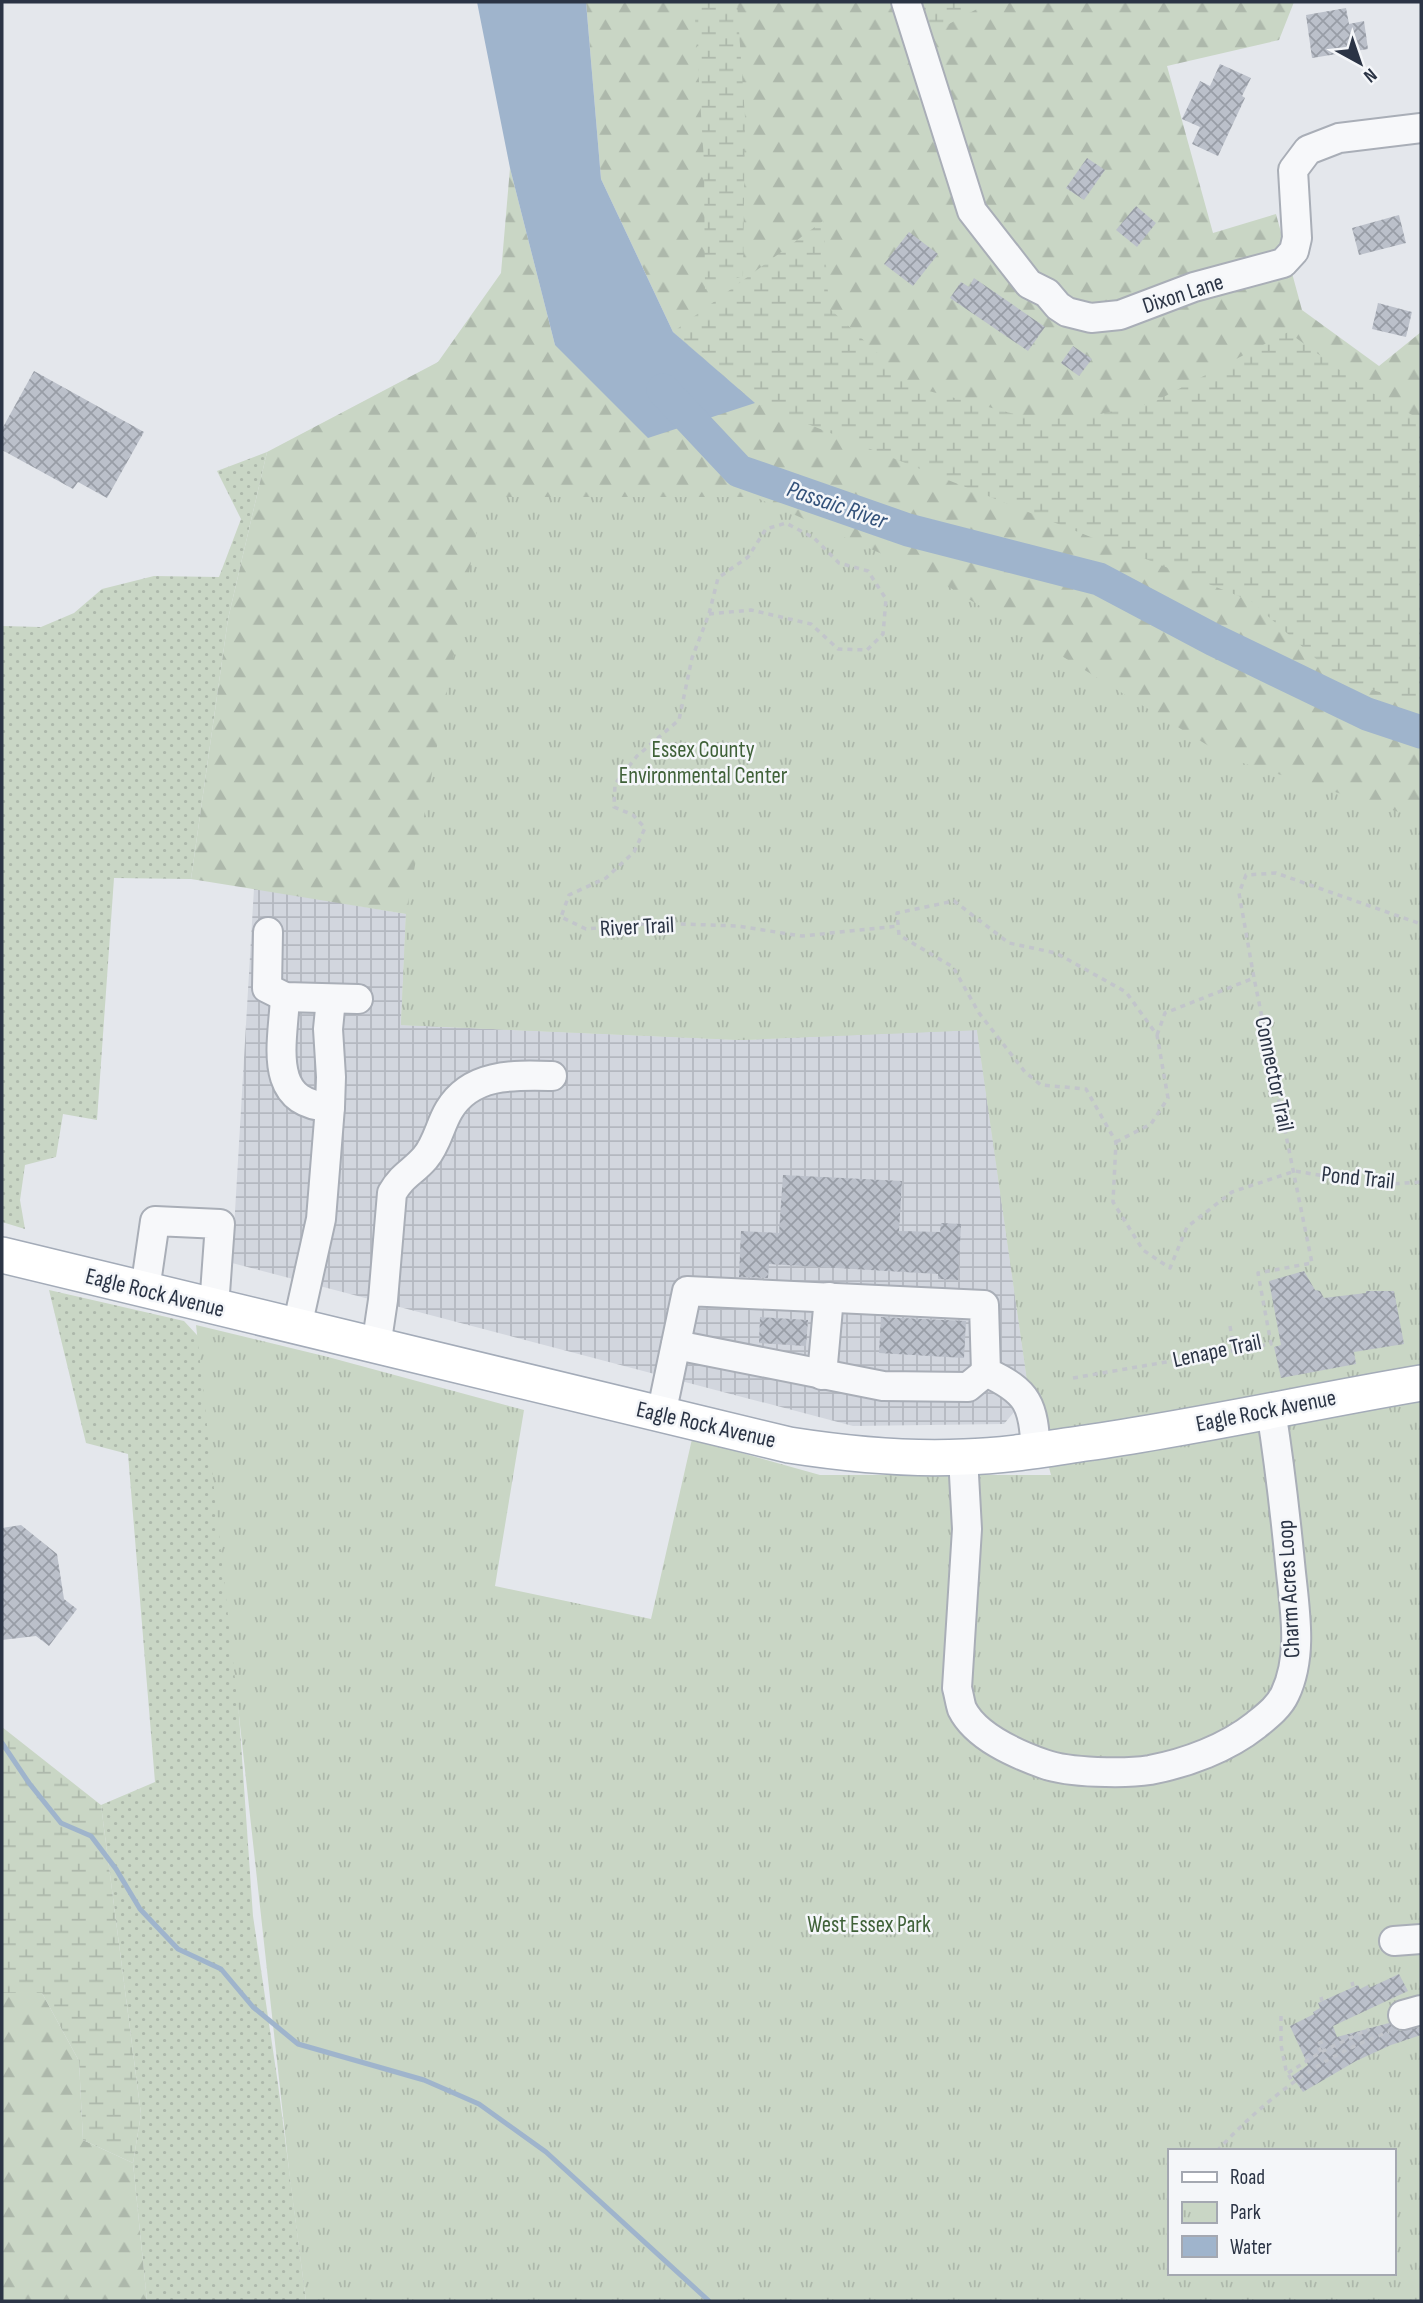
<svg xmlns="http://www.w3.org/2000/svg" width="1423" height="2303" font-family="'Sofia Sans Condensed',sans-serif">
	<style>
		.industrial { fill: url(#industrial-grid) }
		.grass { fill: url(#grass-dots) }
		.forest { fill: url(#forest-firs) }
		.wetland { fill: url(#wetland-marsh) }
		.park { fill: url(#park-tufts); fill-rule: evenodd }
		.water { fill: #9fb4cc }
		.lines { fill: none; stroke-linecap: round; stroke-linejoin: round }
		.stream { stroke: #9fb4cc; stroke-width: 5 }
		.river { stroke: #9fb4cc; stroke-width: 33 }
		.building { fill: url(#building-cross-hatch) }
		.minor-casing { stroke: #a9aeb7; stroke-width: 32 }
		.major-casing { stroke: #a3abb8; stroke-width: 38 }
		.path { stroke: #c2c5cb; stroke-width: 3.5; stroke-dasharray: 5 5; stroke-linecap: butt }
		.minor { stroke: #f7f8fa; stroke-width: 28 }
		.major { stroke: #fff; stroke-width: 35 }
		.labels { text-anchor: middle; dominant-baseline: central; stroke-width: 5; stroke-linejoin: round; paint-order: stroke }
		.street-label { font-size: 23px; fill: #2b3445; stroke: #f4f6f9 }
		.park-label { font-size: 23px; fill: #3f6138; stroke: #f4f6f9 }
		.water-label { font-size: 24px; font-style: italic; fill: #34527a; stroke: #f4f6f9 }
	</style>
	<defs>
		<pattern id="industrial-grid" width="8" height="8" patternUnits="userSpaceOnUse" patternTransform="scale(1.75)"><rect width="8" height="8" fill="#d2d6de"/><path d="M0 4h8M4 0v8" fill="none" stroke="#b4b8c0"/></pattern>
		<pattern id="grass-dots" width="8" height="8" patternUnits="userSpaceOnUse" patternTransform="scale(1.75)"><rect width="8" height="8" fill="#c9d6c5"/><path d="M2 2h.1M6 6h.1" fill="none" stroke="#adb8ab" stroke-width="1.8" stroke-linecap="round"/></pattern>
		<pattern id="forest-firs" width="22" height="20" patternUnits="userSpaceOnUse" patternTransform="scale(1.75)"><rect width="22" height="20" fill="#c9d6c5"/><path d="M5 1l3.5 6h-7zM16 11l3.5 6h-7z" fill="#adb8ab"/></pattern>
		<pattern id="wetland-marsh" width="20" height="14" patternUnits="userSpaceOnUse" patternTransform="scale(1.75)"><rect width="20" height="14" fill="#c9d6c5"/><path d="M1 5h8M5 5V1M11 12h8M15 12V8" fill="none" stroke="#adb8ab"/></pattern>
		<pattern id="park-tufts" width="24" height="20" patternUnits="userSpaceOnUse" patternTransform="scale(1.75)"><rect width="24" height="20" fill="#c9d6c5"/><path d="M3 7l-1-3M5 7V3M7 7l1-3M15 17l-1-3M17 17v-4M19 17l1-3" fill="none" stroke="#adb8ab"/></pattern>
		<pattern id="building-cross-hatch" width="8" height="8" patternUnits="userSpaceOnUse" patternTransform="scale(1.75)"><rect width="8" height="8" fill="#bbc0ca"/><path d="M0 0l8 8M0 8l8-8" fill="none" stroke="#989da6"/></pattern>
	</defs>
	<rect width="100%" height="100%" fill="#e4e7ec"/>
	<path class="industrial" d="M254,888L406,914L401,1025L741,1040L977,1029L1029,1394L1004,1424L853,1426L232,1263Z"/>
	<g class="grass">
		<path d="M267,452L228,619L191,879L114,878L97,1120L63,1114L56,1157L25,1165L20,1200L25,1229L2,1222V626L41,627L74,613L102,589L154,576L219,577L241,519L217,471Z"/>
		<path d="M49,1290L184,1321L209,1348L234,1643L253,1916L278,2084L306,2301H147L133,2163L141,2114L101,1805L155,1782L128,1454L86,1443Z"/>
	</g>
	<g class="forest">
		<path d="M586,2H1294L1279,40L1167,66L1213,233L1276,214L1302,310L1379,366L1421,332V1338L1029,1394L977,1030L741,1040L401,1025L406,914L191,879L228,619L267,452L438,362L501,273L510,168L555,345L754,403L673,332L601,179Z"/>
		<path d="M2,1993H42L79,2061L83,2140L133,2163L147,2301H2Z"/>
	</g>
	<g class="wetland">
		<path d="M694,2H737L745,117L743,276L705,289L704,162Z"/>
		<path d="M906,2H990L919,40Z"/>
		<path d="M823,221L829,308L914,387L1037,420L1091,416L1152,403L1288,332L1366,389L1421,420V704L1341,681L1251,601L755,403L673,332Z"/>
		<path d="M2,1727L101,1805L141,2114L133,2163L83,2140L79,2061L42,1993H2Z"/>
	</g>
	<path class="park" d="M483,497H755L931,576L1230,759L1421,819V2301H306L290,2179L196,1325L328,1357L524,1410L495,1586L651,1619L692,1439L820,1475H1051L1029,1393L977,1030L741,1040L401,1025L406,914ZM1169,2151H1393V2273H1169Z"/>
	<path class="water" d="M477,2H586L601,179L673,332L755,403L648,438L555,345L510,168Z"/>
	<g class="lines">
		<path class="stream" d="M2,1743L29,1783L61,1823L91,1836L116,1869L140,1909L178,1949L221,1969L253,2007L298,2044L424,2080L479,2104L546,2152L709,2301"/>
		<path class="river" d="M663,390L739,471L908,530L1099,579L1214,640L1367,714L1421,732"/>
	</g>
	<g class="building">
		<path d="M1346,8L1349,24L1364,21L1368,49L1312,58L1306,15Z"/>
		<path d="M1220,64L1251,78L1242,96L1245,98L1218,156L1192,144L1200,127L1182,119L1200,81L1210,86Z"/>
		<path d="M1087,158L1105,170L1084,200L1066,188Z"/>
		<path d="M1136,206L1156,223L1137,247L1116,230Z"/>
		<path d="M1399,215L1406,243L1359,255L1352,228Z"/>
		<path d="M909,232L938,254L913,286L884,264Z"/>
		<path d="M974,278L1045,327L1028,351L950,298L961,282L969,287Z"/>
		<path d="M1378,303L1412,312L1406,337L1372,329Z"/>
		<path d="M1073,346L1092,359L1079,376L1061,363Z"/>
		<path d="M34,371L144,432L107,498L78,482L73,489L2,450V429Z"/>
		<path d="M783,1175L902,1181L899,1231L940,1232L941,1223L961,1224L958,1280L938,1279V1274L769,1264L768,1278L739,1277L741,1231L779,1233Z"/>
		<path d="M1304,1271L1315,1290L1320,1291L1324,1298L1366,1293V1291H1394L1404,1344L1354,1352L1356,1364L1281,1378L1274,1347L1281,1345L1269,1281Z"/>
		<path d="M760,1317L808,1320L806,1346L759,1343Z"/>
		<path d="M881,1317L966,1321L964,1358L879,1353Z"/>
		<path d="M21,1525L57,1554L64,1599L77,1609L49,1646L36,1636L2,1640V1528Z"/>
		<path d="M1399,1974L1408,1991L1333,2026L1337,2037L1389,2023L1400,2031L1421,2027V2035L1391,2045L1356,2061L1303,2092L1292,2076L1308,2065L1290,2026L1314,2014L1313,2012L1320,2008L1318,2003L1358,1985L1360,1989L1368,1985L1369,1988Z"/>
	</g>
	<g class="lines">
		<defs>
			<g id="minor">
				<path d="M906,2L972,211L1029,284L1047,293L1058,306L1067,312L1091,318L1120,315L1194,287L1283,263L1294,251L1297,238L1293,170L1308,150L1339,138L1421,128"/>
				<path d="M268,932L267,988L285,997L358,999"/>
				<path d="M285,997C283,1043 266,1104 330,1107"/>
				<path d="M145,1290L155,1221L220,1224L214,1307"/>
				<path d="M297,1327L321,1219L330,1107L331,1077L328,1029L331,999"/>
				<path d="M676,1345L883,1386L968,1387L986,1372"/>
				<path d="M376,1347L383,1300L392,1193C403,1174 412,1173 425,1158C437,1144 440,1125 449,1110C471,1073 514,1075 552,1076"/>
				<path d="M822,1375L829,1297"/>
				<path d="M661,1415L687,1291L984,1305L986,1372C1029,1392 1033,1404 1036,1451"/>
				<path d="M963,1457L967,1529L957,1688C959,1695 960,1703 962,1709C976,1737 1016,1754 1044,1764C1068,1773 1125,1774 1150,1770C1187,1763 1227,1748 1256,1725C1267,1716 1279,1707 1285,1694C1304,1654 1294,1606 1290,1563C1285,1512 1279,1461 1271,1410"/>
				<path d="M1394,1941L1421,1939"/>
				<path d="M1403,2015L1421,2010"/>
			</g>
			<path id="major" d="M2,1255L789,1445C847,1454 905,1460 964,1457C1005,1456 1045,1449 1086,1443C1198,1427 1309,1402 1421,1383"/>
		</defs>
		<use href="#minor" class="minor-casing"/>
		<use href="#major" class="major-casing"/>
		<g class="path">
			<path d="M709,614L751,610L811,624L838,649L867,650L883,634L886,599L868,571L839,563L814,538L786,523L766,529L748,557L718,578L709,614L692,658L679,720L637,756L615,784L614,807L633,815L645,828L634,852L606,878L569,895L561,917L586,929L654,923L737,926L802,936L898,926"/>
			<path d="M1157,1035L1165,1013L1254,978L1239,893L1246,875L1276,873L1421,924"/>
			<path d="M1116,1142L1151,1124L1168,1098L1157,1035L1126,992L1056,953L1009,943L954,901L897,913L899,935L953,967L979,1013L1025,1072L1041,1085L1086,1089L1116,1142L1113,1202L1143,1250L1170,1268L1187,1227L1232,1192L1295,1171L1377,1185L1421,1182"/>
			<path d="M1230,1326L1234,1350"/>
			<path d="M1073,1378L1271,1344L1258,1273L1312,1263L1254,978"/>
			<path d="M1352,1982L1353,1986"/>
			<path d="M1321,1997L1322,2001"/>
			<path d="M1281,2016V2045L1286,2070L1293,2083"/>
			<path d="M1321,2052L1317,2044L1326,2040"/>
			<path d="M1288,2073L1321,2052L1369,2029"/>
			<path d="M1217,2151C1264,2100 1322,2055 1389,2032"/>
		</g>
		<use href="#minor" class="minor"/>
		<use href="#major" class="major"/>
	</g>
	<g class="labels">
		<g class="street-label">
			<text transform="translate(1183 294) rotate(-18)">Dixon Lane</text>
			<text transform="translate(637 927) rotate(-3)">River Trail</text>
			<text transform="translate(1274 1074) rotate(78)">Connector Trail</text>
			<text transform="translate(1358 1178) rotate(6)">Pond Trail</text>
			<text transform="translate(155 1293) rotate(14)">Eagle Rock Avenue</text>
			<text transform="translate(1217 1351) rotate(-12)">Lenape Trail</text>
			<text transform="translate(1266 1411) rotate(-11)">Eagle Rock Avenue</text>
			<text transform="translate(706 1425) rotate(13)">Eagle Rock Avenue</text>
			<text transform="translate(1289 1589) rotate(-93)">Charm Acres Loop</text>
		</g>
		<g class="park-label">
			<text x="703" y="750">Essex County<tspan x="703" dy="26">Environmental Center</tspan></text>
			<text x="869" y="1925">West Essex Park</text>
		</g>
		<g class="water-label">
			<text transform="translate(837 505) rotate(19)">Passaic River</text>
		</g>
	</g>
	<rect width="1423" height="2303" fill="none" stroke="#2b3445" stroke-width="7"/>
	<rect x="1168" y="2149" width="228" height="126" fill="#f4f6f9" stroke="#a4a8b1" stroke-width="2"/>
	<rect x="1182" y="2172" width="35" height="10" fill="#ffffff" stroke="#a4a8b1" stroke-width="2"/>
	<text x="1230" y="2184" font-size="21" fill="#2b3445">Road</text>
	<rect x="1182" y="2202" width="35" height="21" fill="url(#park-tufts)" stroke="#a4a8b1" stroke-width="2"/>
	<text x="1230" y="2219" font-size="21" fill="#2b3445">Park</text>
	<rect x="1182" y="2236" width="35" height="21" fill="#9fb4cc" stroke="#a4a8b1" stroke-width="2"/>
	<text x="1230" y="2254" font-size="21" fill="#2b3445">Water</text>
	<g transform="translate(1360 63) rotate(140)" stroke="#f4f6f9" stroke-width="5" paint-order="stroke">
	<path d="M0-5L12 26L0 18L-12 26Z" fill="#2b3445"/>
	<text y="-10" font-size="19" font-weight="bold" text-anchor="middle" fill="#2b3445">N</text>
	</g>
</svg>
